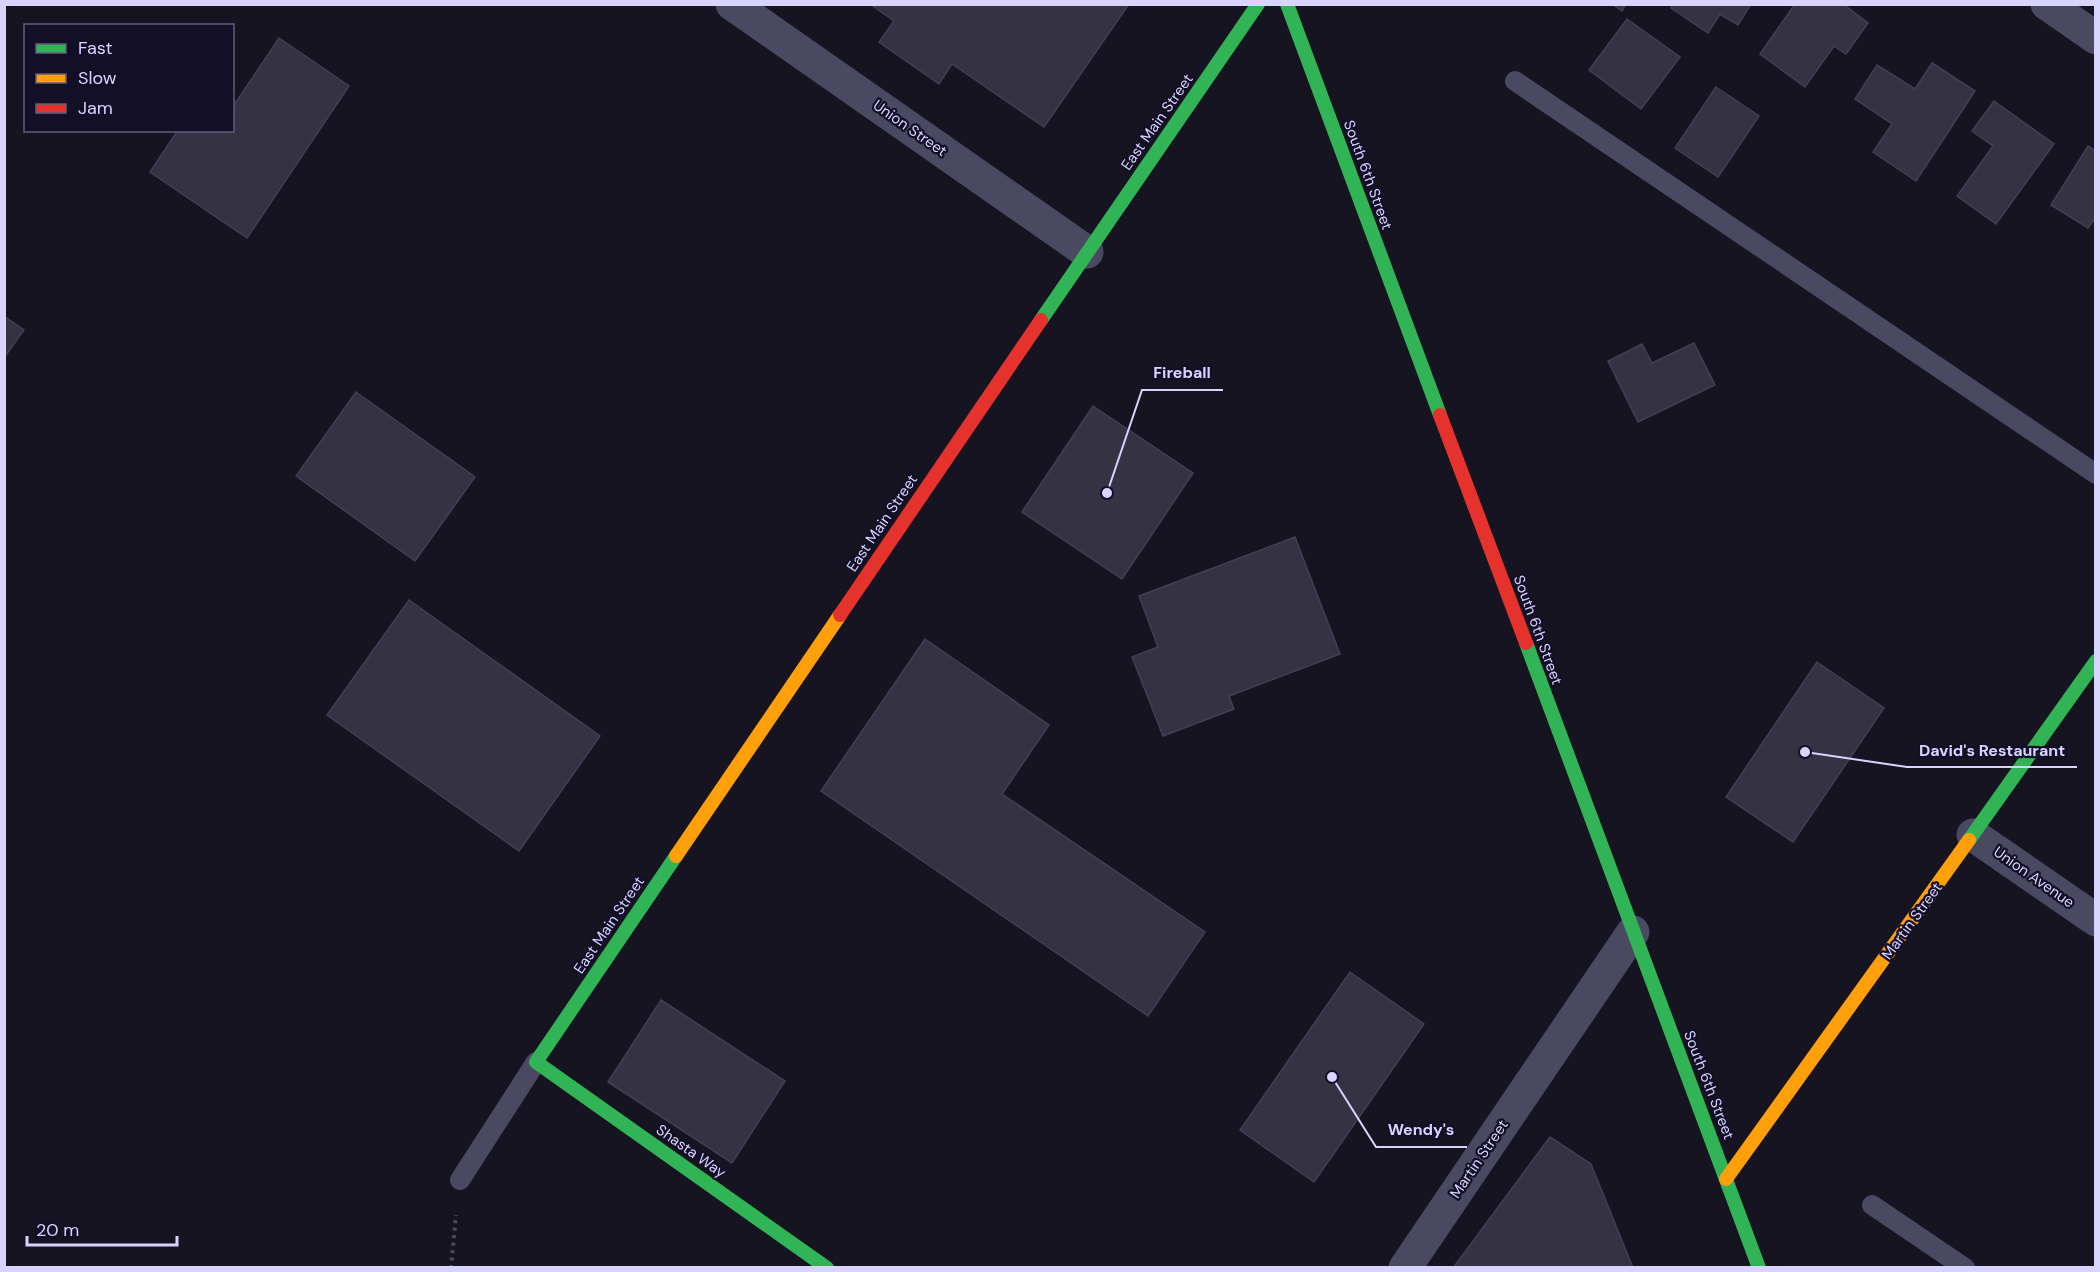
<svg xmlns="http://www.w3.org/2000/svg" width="2100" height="1272" font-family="'DM Sans',sans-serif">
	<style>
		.building { fill: #343243; stroke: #433f54; stroke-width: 1.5 }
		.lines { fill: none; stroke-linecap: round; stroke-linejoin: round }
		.path { stroke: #44505f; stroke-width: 4; stroke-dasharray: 3 4.5; stroke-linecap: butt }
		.lane { stroke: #4a4962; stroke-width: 20 }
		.street { stroke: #4a4962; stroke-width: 33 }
		.fast { stroke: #30b455; stroke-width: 14 }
		.slow { stroke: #ff9f0a; stroke-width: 14 }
		.jam { stroke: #e5322d; stroke-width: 14 }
		.labels { text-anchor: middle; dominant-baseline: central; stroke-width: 4.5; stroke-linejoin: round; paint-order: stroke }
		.street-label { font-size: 15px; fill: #d9d4ff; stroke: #130f26 }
		.leader { fill: none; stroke: #d9d4ff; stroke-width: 2 }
		.callout-dot { fill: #d9d4ff; stroke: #130f26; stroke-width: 2 }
		.callout-label { font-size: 16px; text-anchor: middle; font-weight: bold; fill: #d9d4ff; stroke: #130f26; stroke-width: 4.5; stroke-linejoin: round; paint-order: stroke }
	</style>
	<rect width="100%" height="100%" fill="#161421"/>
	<g class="building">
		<path d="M870,4H1129L1044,127L952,64L939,84L879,42L894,21Z"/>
		<path d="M1612,4H1626L1622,11Z"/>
		<path d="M1673,4H1751L1738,25L1720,14L1708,33L1671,8Z"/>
		<path d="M1795,4H1843L1868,23L1846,54L1834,46L1805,87L1760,54Z"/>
		<path d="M1627,19L1680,57L1641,109L1589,70Z"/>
		<path d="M279,38L349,86L247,238L150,172L178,130H232V108Z"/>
		<path d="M1932,63L1975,91L1916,181L1873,152L1892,124L1855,99L1877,65L1915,89Z"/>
		<path d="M1716,87L1759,116L1718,177L1675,148Z"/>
		<path d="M1994,101L2054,144L1996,224L1957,196L1993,146L1972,131Z"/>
		<path d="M2088,146L2096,151V217L2088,228L2051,205Z"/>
		<path d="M4,316L24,330L4,358Z"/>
		<path d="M1694,343L1715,385L1638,422L1608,361L1642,344L1652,363Z"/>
		<path d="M356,392L475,477L415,561L296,476Z"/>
		<path d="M1093,406L1193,473L1122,579L1022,512Z"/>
		<path d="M1295,537L1340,654L1229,696L1234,709L1163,736L1132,657L1158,647L1139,596Z"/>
		<path d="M409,600L600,736L519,851L327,715Z"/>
		<path d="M925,639L1049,725L1002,794L1205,932L1148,1016L821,791Z"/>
		<path d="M1817,662L1884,708L1793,842L1726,797Z"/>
		<path d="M1350,972L1424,1024L1314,1182L1240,1130Z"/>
		<path d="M661,1000L785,1081L732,1163L608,1082Z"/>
		<path d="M1550,1137L1591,1164L1633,1268H1453Z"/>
	</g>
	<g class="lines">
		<path class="path" d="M451,1268L456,1215"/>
		<g class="lane">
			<path d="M1515,81L2096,474"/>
			<path d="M460,1180L536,1062"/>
			<path d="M1872,1205L1965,1268"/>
		</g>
		<g class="street">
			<path d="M732,4L1087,252"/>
			<path d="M2047,4L2096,38"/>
			<path d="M1973,835L2096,920"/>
			<path d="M1405,1268L1633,932"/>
		</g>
		<g class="fast">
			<path d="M1287,4L1440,415"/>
			<path d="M1041,320L1258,4"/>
			<path d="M1526,643L1759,1268"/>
			<path d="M1969,840L2096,661"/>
			<path d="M676,856L536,1062L827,1268"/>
		</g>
		<g class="slow">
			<path d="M676,856L840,615"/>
			<path d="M1726,1179L1969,840"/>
		</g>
		<g class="jam">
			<path d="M1440,415L1526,643"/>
			<path d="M840,615L1041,320"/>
		</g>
	</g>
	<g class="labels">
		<g class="street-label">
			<text transform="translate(1157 122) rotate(-55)">East Main Street</text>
			<text transform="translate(910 128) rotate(35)">Union Street</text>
			<text transform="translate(1368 175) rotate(70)">South 6th Street</text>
			<text transform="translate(882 523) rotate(-56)">East Main Street</text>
			<text transform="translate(1538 630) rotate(70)">South 6th Street</text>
			<text transform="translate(2034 877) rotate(35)">Union Avenue</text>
			<text transform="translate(1912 921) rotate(-54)">Martin Street</text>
			<text transform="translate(609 925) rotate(-56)">East Main Street</text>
			<text transform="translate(1709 1085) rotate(69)">South 6th Street</text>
			<text transform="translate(691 1151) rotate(35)">Shasta Way</text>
			<text transform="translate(1479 1159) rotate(-56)">Martin Street</text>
		</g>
	</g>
	<path class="leader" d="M1107 493L1142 390H1223M1805 752L1907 767H2077M1332 1077L1376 1147H1467"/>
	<g class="callout-dot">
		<circle cx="1107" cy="493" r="6"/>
		<circle cx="1805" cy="752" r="6"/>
		<circle cx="1332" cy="1077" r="6"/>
	</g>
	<g class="callout-label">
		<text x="1182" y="378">Fireball</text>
		<text x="1992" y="756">David's Restaurant</text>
		<text x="1421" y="1135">Wendy's</text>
	</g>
	<rect width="2100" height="1272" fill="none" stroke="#d9d4ff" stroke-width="12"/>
	<rect x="24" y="24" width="210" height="108" fill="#130f26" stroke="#625e7d" stroke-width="1.5"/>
	<rect x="36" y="44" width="30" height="9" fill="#30b455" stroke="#625e7d" stroke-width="1.5"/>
	<text x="78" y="54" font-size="18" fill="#d9d4ff">Fast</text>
	<rect x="36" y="74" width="30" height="9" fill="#ff9f0a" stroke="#625e7d" stroke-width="1.5"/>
	<text x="78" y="84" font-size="18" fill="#d9d4ff">Slow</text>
	<rect x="36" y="104" width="30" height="9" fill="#e5322d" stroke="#625e7d" stroke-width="1.5"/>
	<text x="78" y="114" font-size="18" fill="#d9d4ff">Jam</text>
	<path d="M27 1236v9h150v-9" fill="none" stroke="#d9d4ff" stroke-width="3"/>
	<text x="36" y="1236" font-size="18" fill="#d9d4ff" stroke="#130f26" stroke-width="4.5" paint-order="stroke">20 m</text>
</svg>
